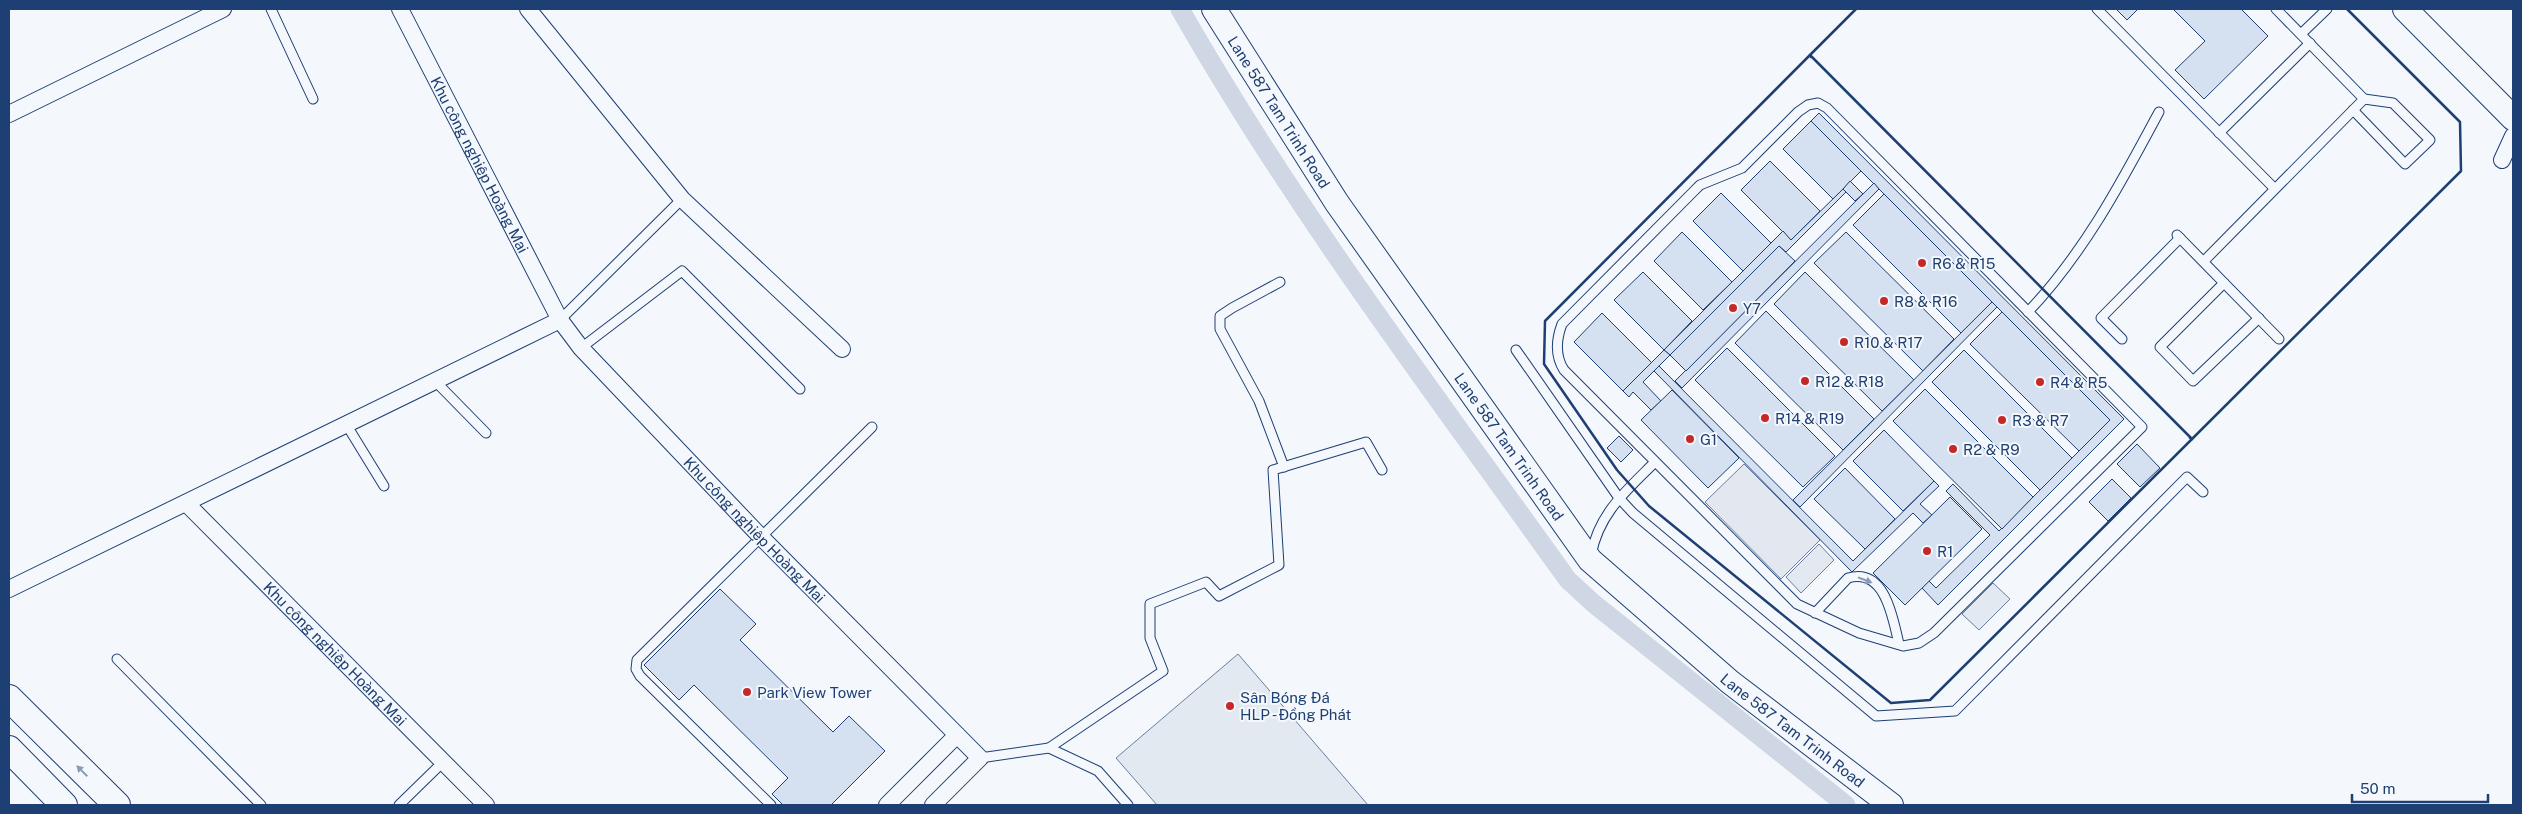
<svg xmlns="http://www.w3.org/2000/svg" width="2522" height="814" font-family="'Public Sans',sans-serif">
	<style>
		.green { fill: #e3e9f0; stroke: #687fa3 }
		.parking { fill: #e3e8f0; stroke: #687fa3 }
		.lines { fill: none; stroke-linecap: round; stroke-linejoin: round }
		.canal { stroke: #cfd7e4; stroke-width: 19 }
		.building { fill: #d5e0f0; stroke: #1d3f73 }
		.lane-casing { stroke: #1d3f73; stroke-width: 11 }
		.street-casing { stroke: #1d3f73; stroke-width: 18 }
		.secondary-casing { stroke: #1d3f73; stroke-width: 26 }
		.primary-casing { stroke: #1d3f73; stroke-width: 28 }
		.lane { stroke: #f4f7fb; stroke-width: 9 }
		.street { stroke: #f4f7fb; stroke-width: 16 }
		.secondary { stroke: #f4f7fb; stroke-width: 24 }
		.primary { stroke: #f4f7fb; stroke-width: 26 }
		.wall { stroke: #1d3f73; stroke-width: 2.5 }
		.oneway { fill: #889bb7 }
		.poi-dot { fill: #c62828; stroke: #f4f7fb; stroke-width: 2 }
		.labels { text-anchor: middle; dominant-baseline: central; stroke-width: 4; stroke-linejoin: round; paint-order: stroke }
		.street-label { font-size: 15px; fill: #1d3f73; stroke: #f4f7fb }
		.poi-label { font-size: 15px; fill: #1d3f73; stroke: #f4f7fb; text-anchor: start }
	</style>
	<rect width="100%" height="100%" fill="#f4f7fb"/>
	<g class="green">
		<path d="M1819,544L1834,560L1801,593L1786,577Z"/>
		<path d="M1993,583L2010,599L1979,630L1962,614Z"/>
		<path d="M1238,654L1368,805H1157L1116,758Z"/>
	</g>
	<path class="parking" d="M1744,464L1820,540L1781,579L1705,502Z"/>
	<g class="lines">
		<path class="canal" d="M1180,9C1294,209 1434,393 1568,580L1593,603L1846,805"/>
	</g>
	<g class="building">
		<path d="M2116,9H2138L2127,20Z"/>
		<path d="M2173,9H2241L2268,36L2204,99L2175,70L2205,41Z"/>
		<path d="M1819,113L2124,419L1938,605L1922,588L1929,581L1936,588L1990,535L1946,491L1953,484L1999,531L2110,420L1811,121Z"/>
		<path d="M1811,121L1861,171L1833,199L1783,149Z"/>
		<path d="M1770,161L1820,211L1791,240L1741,190Z"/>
		<path d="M1850,181L1863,194L1855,201L1843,189Z"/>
		<path d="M1874,183L1879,189L1682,388L1675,381Z"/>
		<path d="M1843,189L1846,192L1786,252L1779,246L1670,355L1664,350L1783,231L1791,240Z"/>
		<path d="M1721,193L1771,243L1743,271L1693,221Z"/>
		<path d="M1884,194L1992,302L1961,333L1853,225Z"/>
		<path d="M1682,232L1732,282L1703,310L1654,261Z"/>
		<path d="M1846,232L1954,339L1923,371L1814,263Z"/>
		<path d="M1779,246L1795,261L1686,371L1670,355Z"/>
		<path d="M1643,272L1692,321L1664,350L1614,300Z"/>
		<path d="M1805,272L1914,380L1882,411L1774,304Z"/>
		<path d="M1992,302L1997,307L1800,507L1793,500Z"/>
		<path d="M1766,311L1874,419L1843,450L1735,343Z"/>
		<path d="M2002,312L2110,420L2079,451L1970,344Z"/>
		<path d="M1602,313L1652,363L1623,391L1574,342Z"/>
		<path d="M1727,348L1835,456L1803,487L1695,380Z"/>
		<path d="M1664,350L1670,355L1643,382L1661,401L1651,410L1633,392L1629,397L1623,391Z"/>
		<path d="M1964,350L2072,458L2040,490L1932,382Z"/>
		<path d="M1659,366L1853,561L1934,481L1939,486L1920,504L1932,515L1923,523L1913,513L1852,572L1654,371Z"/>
		<path d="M1925,389L2033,497L2002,529L1893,421Z"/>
		<path d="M1672,390L1739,458L1708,488L1641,420Z"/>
		<path d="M1884,430L1934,481L1903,511L1853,461Z"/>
		<path d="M1619,436L1633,450L1621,462L1607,448Z"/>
		<path d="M2137,444L2160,468L2140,487L2117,464Z"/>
		<path d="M1845,468L1895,519L1865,549L1814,499Z"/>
		<path d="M2112,479L2131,498L2108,521L2089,502Z"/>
		<path d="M1950,497L1982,529L1905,605L1873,573Z"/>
		<path d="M720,589L756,624L740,640L833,732L849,716L885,751L831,805H783L772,794L788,778L694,685L679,700L644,665Z"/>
	</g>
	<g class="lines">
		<defs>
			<g id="lane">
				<path d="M271,9L313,99"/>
				<path d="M2097,9L2274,188"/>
				<path d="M2301,34L2327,9"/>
				<path d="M1818,103L1827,108L2142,427L1934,633L1919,643L1903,646L1859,633L1797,604L1564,370C1555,356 1556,340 1562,324L1693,192L1700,185L1742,168L1798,112L1808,105Z"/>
				<path d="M2353,110L2405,164L2430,140L2393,103L2364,99"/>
				<path d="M2219,133L2310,43"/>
				<path d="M2177,235L2279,339"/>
				<path d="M2204,261L2364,99L2276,9"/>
				<path d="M1280,282L1232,308L1220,316V329L1259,401L1284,467"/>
				<path d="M2224,283L2160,347L2193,381L2259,318"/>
				<path d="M2028,312C2084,253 2121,183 2159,112"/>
				<path d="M560,320L682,199"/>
				<path d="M2122,339L2101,318L2180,238"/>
				<path d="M581,348L682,271L800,389"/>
				<path d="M1516,350L1619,498L1633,513L1876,716L1955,711L2187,477L2203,492"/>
				<path d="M435,381L486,433"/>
				<path d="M346,424L384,486"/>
				<path d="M1591,555C1599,513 1626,491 1655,462"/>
				<path d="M1815,613L1848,578C1886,567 1893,620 1899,644"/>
				<path d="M117,659L261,805"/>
				<path d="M1049,748L1163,671L1150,638V604L1206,582L1219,596L1279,565L1273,470L1366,442L1382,470"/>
				<path d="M980,758L1049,748L1098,771L1128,805"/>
				<path d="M399,805L442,763"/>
				<path d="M771,805L640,676L636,669L637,660L872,427"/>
			</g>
			<g id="street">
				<path id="s1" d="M400,9L560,320L581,348L760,536L980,758L933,805"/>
				<path d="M528,9L682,199L842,349"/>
				<path d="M9,114L223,9"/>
				<path d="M2502,160L2513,136"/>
				<path id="s2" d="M186,503L486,805"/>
				<path d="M9,589L560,320"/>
				<path d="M887,805L957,735"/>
			</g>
			<g id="secondary">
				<path id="s3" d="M1214,9L1337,203L1590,560L1730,682L1891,805"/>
				<path d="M2405,9L2513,118"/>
			</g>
			<g id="primary">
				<path d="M9,698L117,805"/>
				<path d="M9,749L64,805"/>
			</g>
		</defs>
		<use href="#lane" class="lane-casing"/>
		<use href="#street" class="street-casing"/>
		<use href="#secondary" class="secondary-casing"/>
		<use href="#primary" class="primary-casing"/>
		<use href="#lane" class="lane"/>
		<use href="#street" class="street"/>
		<use href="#secondary" class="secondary"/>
		<use href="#primary" class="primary"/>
		<g class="wall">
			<path d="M1810,55L2192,439L1930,700L1891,703L1649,506L1617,470L1544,364L1545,321Z"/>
			<path d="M1811,57L1810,55L1856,9"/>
			<path d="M2190,438L2192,439L2461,171L2460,122L2347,9"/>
		</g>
	</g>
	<defs><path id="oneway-solid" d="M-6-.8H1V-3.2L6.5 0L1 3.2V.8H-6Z" transform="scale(1.25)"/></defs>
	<g class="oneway">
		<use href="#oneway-solid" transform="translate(1865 580) rotate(21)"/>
		<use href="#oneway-solid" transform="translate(82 771) rotate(-135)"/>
	</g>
	<g class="poi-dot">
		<circle cx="1922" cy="263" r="5"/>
		<circle cx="1884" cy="301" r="5"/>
		<circle cx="1733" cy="308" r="5"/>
		<circle cx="1844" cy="342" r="5"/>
		<circle cx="1805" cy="381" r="5"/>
		<circle cx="2040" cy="382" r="5"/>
		<circle cx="1765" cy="418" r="5"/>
		<circle cx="2002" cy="420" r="5"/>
		<circle cx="1690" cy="439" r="5"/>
		<circle cx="1953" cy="449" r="5"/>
		<circle cx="1927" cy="551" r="5"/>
		<circle cx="747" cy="692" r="5"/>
		<circle cx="1230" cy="706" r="5"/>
	</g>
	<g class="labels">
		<g class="street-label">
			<text stroke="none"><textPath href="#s3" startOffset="122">Lane 587 Tam Trinh Road</textPath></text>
			<text stroke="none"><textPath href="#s1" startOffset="175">Khu công nghiệp Hoàng Mai</textPath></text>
			<text stroke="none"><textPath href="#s3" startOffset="528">Lane 587 Tam Trinh Road</textPath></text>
			<text stroke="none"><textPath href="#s1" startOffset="636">Khu công nghiệp Hoàng Mai</textPath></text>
			<text stroke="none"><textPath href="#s2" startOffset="212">Khu công nghiệp Hoàng Mai</textPath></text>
			<text stroke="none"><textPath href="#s3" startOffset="932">Lane 587 Tam Trinh Road</textPath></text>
		</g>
		<g class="poi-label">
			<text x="1932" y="263">R6 &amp; R15</text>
			<text x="1894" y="301">R8 &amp; R16</text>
			<text x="1743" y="308">Y7</text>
			<text x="1854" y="342">R10 &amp; R17</text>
			<text x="1815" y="381">R12 &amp; R18</text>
			<text x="2050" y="382">R4 &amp; R5</text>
			<text x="1775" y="418">R14 &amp; R19</text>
			<text x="2012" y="420">R3 &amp; R7</text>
			<text x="1700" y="439">G1</text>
			<text x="1963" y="449">R2 &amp; R9</text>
			<text x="1937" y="551">R1</text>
			<text x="757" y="692">Park View Tower</text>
			<text x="1240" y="697">Sân Bóng Đá<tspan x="1240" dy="17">HLP - Đồng Phát</tspan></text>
		</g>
	</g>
	<rect width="2522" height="814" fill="none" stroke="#1d3f73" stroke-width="20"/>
	<path d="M2352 794v8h136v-8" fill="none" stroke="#1d3f73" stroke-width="2.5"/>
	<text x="2360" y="794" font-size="15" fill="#1d3f73" stroke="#f4f7fb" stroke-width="4" paint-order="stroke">50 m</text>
</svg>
